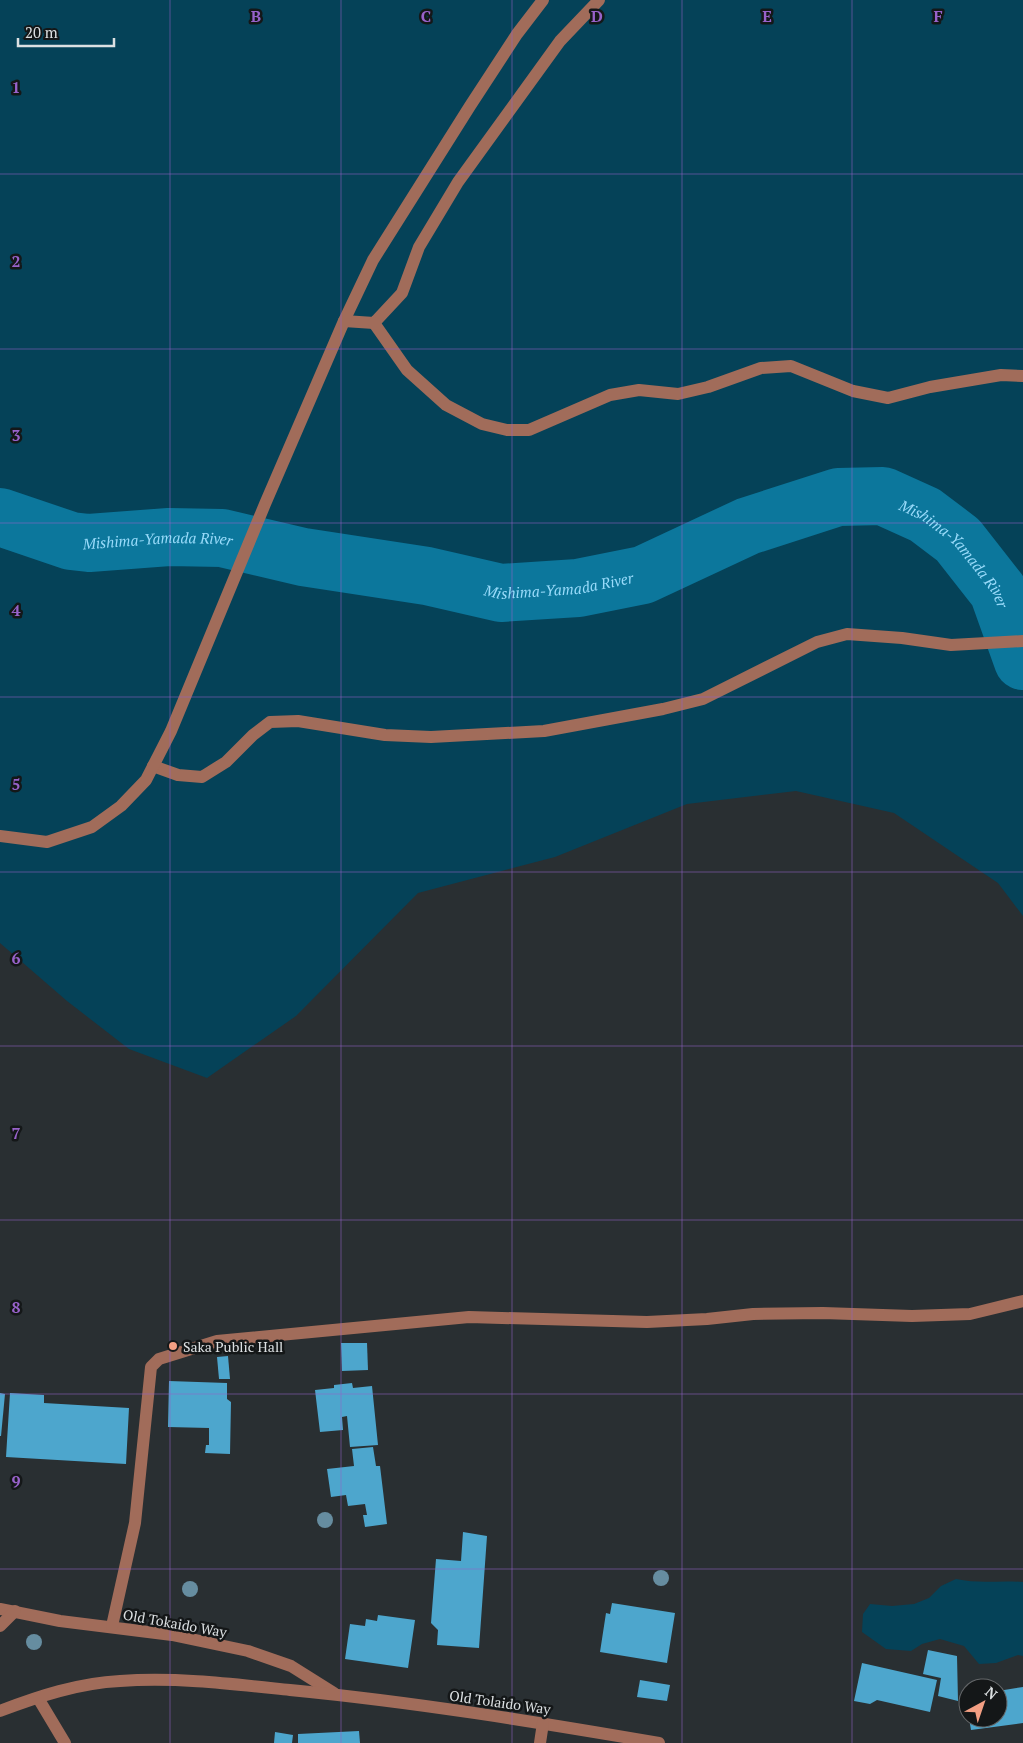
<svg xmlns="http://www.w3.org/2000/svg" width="1023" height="1743" font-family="'PT Serif',serif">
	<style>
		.green { fill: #054258 }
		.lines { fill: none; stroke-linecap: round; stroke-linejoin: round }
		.river { stroke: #0c779c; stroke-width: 58 }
		.building { fill: #4da6cd }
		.minor { stroke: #a16c5a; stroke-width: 12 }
		.tree { fill: #668da0 }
		.grid { fill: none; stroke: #9862ca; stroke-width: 1; stroke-opacity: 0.55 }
		.poi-dot { fill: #f39f83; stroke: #141718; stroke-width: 2 }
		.labels { text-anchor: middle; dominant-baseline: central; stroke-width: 5; stroke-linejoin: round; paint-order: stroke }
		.poi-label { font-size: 14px; fill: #dce0e2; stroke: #141718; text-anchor: start }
		.street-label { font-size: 14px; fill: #dce0e2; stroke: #141718 }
		.water-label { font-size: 15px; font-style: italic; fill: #99dbfa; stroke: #141718 }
		.grid-label { font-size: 16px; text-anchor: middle; font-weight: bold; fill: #9862ca; stroke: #141718; stroke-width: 5; stroke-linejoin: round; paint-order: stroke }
	</style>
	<rect width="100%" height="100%" fill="#292f32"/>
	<g class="green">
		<path d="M0,0H1023V916L998,883L894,813L796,791L687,804L555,857L418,893L296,1016L207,1078L129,1049L67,1001L0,943Z"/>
		<path d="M956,1579C979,1584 1000,1580 1023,1582V1656L1018,1655L996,1663L979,1664L964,1646L940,1639L922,1644L911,1651L886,1649L862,1632L863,1614L870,1604L892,1606L914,1604L929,1598L941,1586Z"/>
	</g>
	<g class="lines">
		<path class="river" id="s1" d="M0,517L71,541L89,543L169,537L222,538L303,557L427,576L501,593L578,588L643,575L748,526L838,497L883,496L925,515L958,540L998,591L1023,661"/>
	</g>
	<g class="building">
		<path d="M341,1343H367L368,1370L342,1371Z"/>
		<path d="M228,1356L230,1379H219L217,1357Z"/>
		<path d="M169,1381L227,1383V1399L231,1402L230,1454L205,1453L206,1445H209V1428L168,1427Z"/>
		<path d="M352,1383L353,1388L372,1386L378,1445L350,1447L347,1416L342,1417L343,1430L320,1432L315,1390L334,1388V1385Z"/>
		<path d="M0,1393L5,1394L1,1436H0Z"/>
		<path d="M10,1393L44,1395V1403L129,1408L126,1464L6,1457Z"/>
		<path d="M373,1447L376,1466H380L387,1524L365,1527L363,1515H367L365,1504L348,1506L346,1495L331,1497L327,1469L354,1466L352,1449Z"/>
		<path d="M463,1532L487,1536L479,1648L437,1645L438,1630L431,1623L436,1559L461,1561Z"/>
		<path d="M612,1603L675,1613L667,1663L600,1652L606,1613L610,1614Z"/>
		<path d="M378,1615L415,1620L408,1668L345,1659L350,1624L365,1626L366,1619L377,1621Z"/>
		<path d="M928,1650L957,1656L958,1701L938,1696L941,1678L923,1674Z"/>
		<path d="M862,1663L937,1680L930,1712L877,1700L870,1704L854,1701Z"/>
		<path d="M640,1680L670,1685L667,1701L637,1697Z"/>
		<path d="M1023,1687V1723L971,1730L969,1718H998V1691Z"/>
		<path d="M359,1731L360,1743H298V1734Z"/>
		<path d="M275,1732L293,1735L292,1743H274Z"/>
	</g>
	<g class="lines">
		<g class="minor">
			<path d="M344,321L374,323L402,293L419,247L458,182L560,41L599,0"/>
			<path d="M374,323L407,370L446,405L482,424L507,430H529L610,395L639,390L678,394L708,387L761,368L791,366L853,391L888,398L930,387L1001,375L1023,376"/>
			<path d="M153,766L178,775L202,777L226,762L253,735L270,722L298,721L385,735L431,737L544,731L663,709L703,699L817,642L847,634L902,638L951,645L1023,641"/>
			<path d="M0,836L47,842L92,827L121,806L146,780L171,731L265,504L344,321L373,260L470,106L517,34L543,0"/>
			<path d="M0,1609L60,1621L172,1635L248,1651L291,1666L334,1693"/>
			<path d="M0,1626L15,1611"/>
			<path d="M112,1626L135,1523L151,1367L159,1359L217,1341L469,1317L647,1322L707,1319L753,1314L823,1313L912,1316L970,1314L1023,1301"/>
			<path d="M38,1698L65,1743"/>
			<path d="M0,1711C39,1696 79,1683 120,1681C177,1677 233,1684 290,1690C414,1702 537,1722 659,1743"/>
			<path d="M540,1743L543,1723"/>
		</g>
	</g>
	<g class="tree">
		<circle cx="325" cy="1520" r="8"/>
		<circle cx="661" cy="1578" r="8"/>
		<circle cx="190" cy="1589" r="8"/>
		<circle cx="34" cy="1642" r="8"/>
	</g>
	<path class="grid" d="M170,0V1743M341,0V1743M512,0V1743M682,0V1743M852,0V1743M0,174H1023M0,349H1023M0,523H1023M0,697H1023M0,872H1023M0,1046H1023M0,1220H1023M0,1394H1023M0,1569H1023"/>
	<circle class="poi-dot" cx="173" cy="1346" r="5"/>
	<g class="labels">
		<g class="poi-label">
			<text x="183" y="1346">Saka Public Hall</text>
		</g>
		<g class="street-label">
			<text transform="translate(175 1623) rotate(10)">Old Tokaido Way</text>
			<text transform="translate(500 1702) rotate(8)">Old Tolaido Way</text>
		</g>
		<g class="water-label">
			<text stroke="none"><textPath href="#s1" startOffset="162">Mishima-Yamada River</textPath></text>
			<text stroke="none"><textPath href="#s1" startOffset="1004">Mishima-Yamada River</textPath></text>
			<text stroke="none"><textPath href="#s1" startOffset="569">Mishima-Yamada River</textPath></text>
		</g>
	</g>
	<g class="grid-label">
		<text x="256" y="22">B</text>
		<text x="426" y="22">C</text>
		<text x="597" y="22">D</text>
		<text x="767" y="22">E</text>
		<text x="938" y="22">F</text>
		<text x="16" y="93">1</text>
		<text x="16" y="267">2</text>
		<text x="16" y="441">3</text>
		<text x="16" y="616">4</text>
		<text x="16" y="790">5</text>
		<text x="16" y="964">6</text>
		<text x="16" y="1139">7</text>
		<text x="16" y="1313">8</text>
		<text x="16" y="1487">9</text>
	</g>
	<g transform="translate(983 1703) rotate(40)"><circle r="24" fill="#141718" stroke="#646769"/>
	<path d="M0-4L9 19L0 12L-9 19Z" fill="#f39f83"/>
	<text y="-8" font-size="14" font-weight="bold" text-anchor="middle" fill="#dce0e2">N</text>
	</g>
	<path d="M18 38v8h96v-8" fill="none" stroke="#dce0e2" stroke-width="2.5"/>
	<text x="25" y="38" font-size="15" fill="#dce0e2" stroke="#141718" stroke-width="4" paint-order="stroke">20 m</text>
</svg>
